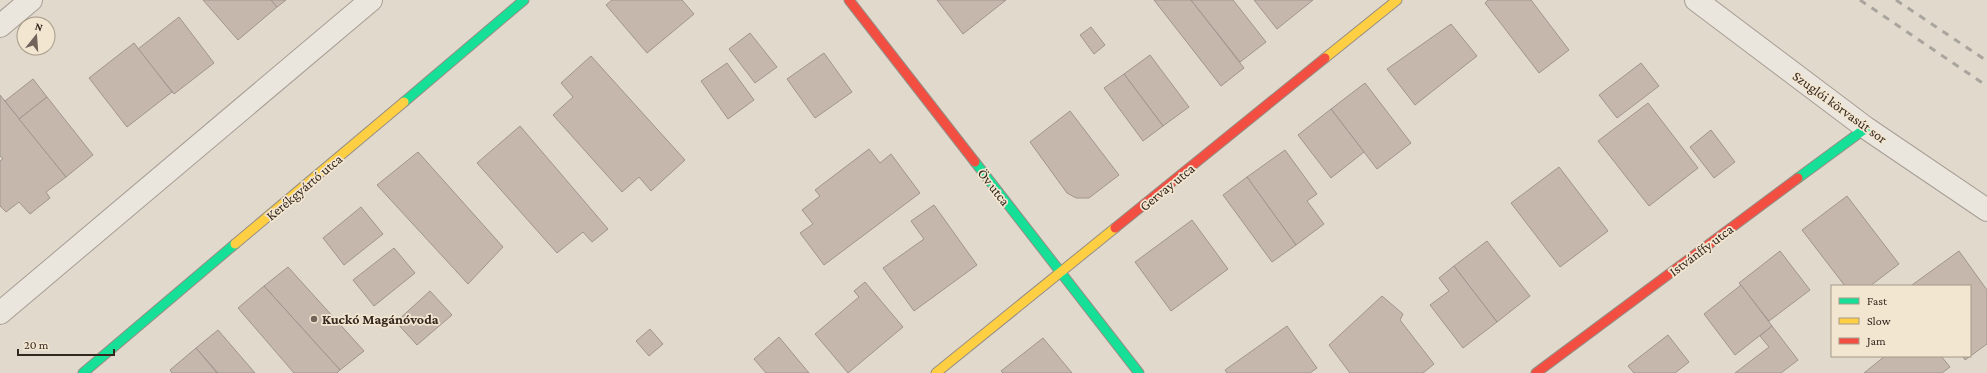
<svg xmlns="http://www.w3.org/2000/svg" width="1987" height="373" font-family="'Crimson Pro',serif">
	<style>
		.building { fill: #c5b7ac; stroke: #a1958b }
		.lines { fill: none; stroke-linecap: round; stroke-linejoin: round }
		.street-casing { stroke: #a69e95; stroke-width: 24 }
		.fast-casing { stroke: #968e85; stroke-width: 11 }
		.slow-casing { stroke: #968e85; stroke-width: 11 }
		.jam-casing { stroke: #968e85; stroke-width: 11 }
		.street { stroke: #eae5dd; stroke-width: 22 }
		.fast { stroke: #16e098; stroke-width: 9 }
		.slow { stroke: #ffcf43; stroke-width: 9 }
		.jam { stroke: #f24e42; stroke-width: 9 }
		.rail { stroke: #a9a49d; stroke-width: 3; stroke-dasharray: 7 7; stroke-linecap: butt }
		.poi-dot { fill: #71655b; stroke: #f2e6d1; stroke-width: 1.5 }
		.labels { text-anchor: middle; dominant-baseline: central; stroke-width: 3.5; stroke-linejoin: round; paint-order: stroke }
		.street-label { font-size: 14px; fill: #34271e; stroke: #f2e6d1 }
		.poi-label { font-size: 14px; font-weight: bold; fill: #34271e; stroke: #f2e6d1; text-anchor: start }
	</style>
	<rect width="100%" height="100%" fill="#e1d9cb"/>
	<g class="building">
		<path d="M203,0H271L277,7L238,40Z"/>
		<path d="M271,0H286L277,7Z"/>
		<path d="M612,0H682L694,14L647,53L606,5Z"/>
		<path d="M937,0H1006L963,34Z"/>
		<path d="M1154,0H1191L1244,68L1221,86Z"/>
		<path d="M1191,0H1233L1266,42L1240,62Z"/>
		<path d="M1254,0H1313L1277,29Z"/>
		<path d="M1488,0H1531L1569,50L1539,73L1485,3Z"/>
		<path d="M179,17L214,63L174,94L138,49Z"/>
		<path d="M1451,24L1477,56L1415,105L1387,69Z"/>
		<path d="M1091,27L1105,45L1094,54L1080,35Z"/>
		<path d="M750,33L777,67L755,83L729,49Z"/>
		<path d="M134,43L172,92L127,127L89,78Z"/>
		<path d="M824,53L852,92L815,118L787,79Z"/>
		<path d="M1150,55L1189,107L1163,126L1124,74Z"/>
		<path d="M591,56L685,160L651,191L639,177L622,192L553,115L573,97L561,83Z"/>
		<path d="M727,63L754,100L728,119L701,81Z"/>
		<path d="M1641,63L1659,86L1617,118L1599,95Z"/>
		<path d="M1124,74L1163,126L1143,141L1104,88Z"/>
		<path d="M33,79L47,97L19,119L5,101Z"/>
		<path d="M1365,83L1411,143L1377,169L1331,109Z"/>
		<path d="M0,95L66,177L46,192L50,198L30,214L19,202L6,212L0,206V161L3,159L0,156Z"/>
		<path d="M47,97L93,155L66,177L19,119Z"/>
		<path d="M1648,103L1698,168L1649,206L1598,141Z"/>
		<path d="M1331,109L1364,152L1331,178L1298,135Z"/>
		<path d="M1070,111L1119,175L1089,198H1076L1067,193L1030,142Z"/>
		<path d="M520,126L608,229L592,242L583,232L557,253L477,163Z"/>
		<path d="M1711,130L1735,162L1714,178L1690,147Z"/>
		<path d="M869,149L880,163L891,154L920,193L824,265L800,233L813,224L802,210L820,196L815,190Z"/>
		<path d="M1285,150L1317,194L1307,201L1324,224L1296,245L1247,177Z"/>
		<path d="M418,152L503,247L468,284L377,185Z"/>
		<path d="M1559,167L1608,231L1560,267L1511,203Z"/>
		<path d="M1247,177L1296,245L1272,262L1223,195Z"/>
		<path d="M1847,196L1899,264L1870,286H1845L1802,230Z"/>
		<path d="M934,205L977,265L914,311L883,268L924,239L911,221Z"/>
		<path d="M361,207L383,234L344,265L323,238Z"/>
		<path d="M1192,220L1228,269L1171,311L1135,262Z"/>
		<path d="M1487,241L1530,296L1497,322L1454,266Z"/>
		<path d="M394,248L415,273L374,306L353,280Z"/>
		<path d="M1780,251L1810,290L1769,321L1739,283Z"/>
		<path d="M1959,251L1987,290V344L1965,360L1963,356H1970V286H1913L1912,285Z"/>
		<path d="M1454,266L1497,322L1463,348L1430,305L1449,291L1439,278Z"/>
		<path d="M288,267L364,351L340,370L264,286Z"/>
		<path d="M865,282L903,327L848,373L815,334L859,297L854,291Z"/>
		<path d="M1741,285L1772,326L1735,355L1704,314Z"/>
		<path d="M264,286L340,370L337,373H294L238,308Z"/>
		<path d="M430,291L452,315L417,345L396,322Z"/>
		<path d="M1382,296L1403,314L1400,320L1434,364L1423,373H1350L1329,345Z"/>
		<path d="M1287,326L1317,368L1310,373H1227L1225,370Z"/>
		<path d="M1772,326L1798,360L1781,373H1735L1769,347L1760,336Z"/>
		<path d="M650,329L663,344L649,356L636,341Z"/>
		<path d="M218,330L255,373H218L196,348Z"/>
		<path d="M1668,335L1689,362L1675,373H1634L1628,366Z"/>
		<path d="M779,337L809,373H766L754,359Z"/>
		<path d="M1043,338L1072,373H1003L1001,371Z"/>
		<path d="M196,348L217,373H172L170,370Z"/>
		<path d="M1885,356H1941L1950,367L1942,373H1864Z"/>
	</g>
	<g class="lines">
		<defs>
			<g id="street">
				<path d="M1696,0L1866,128L1987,210"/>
				<path d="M0,26L31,0"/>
				<path d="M0,313L371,0"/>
			</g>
			<g id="fast">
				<path d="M404,102L524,0"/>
				<path d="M975,162L1139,373"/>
				<path d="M1798,178L1866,128"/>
				<path d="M83,373L235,244"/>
			</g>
			<g id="slow">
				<path d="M1325,58L1397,0"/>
				<path d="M235,244L404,102"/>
				<path d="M936,373L1115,228"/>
			</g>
			<g id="jam">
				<path d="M849,0L975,162"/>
				<path d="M1115,228L1325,58"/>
				<path d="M1536,373L1798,178"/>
			</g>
		</defs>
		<use href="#street" class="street-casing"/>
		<use href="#fast" class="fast-casing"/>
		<use href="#slow" class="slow-casing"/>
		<use href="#jam" class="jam-casing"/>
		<use href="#street" class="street"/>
		<use href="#fast" class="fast"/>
		<use href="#slow" class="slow"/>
		<use href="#jam" class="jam"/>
		<g class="rail">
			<path d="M1860,0L1987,86"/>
			<path d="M1896,0L1987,61"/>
		</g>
	</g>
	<circle class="poi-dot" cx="314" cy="319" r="4"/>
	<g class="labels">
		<g class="street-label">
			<text transform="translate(1840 107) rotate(36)">Szuglói körvasút sor</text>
			<text transform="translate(304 187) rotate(-40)">Kerékgyártó utca</text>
			<text transform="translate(994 187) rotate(52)">Öv utca</text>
			<text transform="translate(1167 187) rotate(-39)">Gervay utca</text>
			<text transform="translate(1701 250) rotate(-37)">Istvánffy utca</text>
		</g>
		<g class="poi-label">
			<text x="322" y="319">Kuckó Magánóvoda</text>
		</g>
	</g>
	<rect x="1831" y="285" width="140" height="72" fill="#f2e6d1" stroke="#a69a89"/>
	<rect x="1839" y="298" width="20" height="6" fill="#16e098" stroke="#a69a89"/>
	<text x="1867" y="305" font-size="12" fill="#34271e">Fast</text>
	<rect x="1839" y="318" width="20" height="6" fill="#ffcf43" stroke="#a69a89"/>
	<text x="1867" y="325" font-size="12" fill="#34271e">Slow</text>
	<rect x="1839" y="338" width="20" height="6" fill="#f24e42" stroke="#a69a89"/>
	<text x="1867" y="345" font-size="12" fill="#34271e">Jam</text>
	<g transform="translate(36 36) rotate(17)"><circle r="19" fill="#f2e6d1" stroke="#a69a89"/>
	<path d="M0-3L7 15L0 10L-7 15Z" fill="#71655b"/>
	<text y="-6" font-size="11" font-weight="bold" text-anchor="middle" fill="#34271e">N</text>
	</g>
	<path d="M18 349v6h96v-6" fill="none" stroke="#34271e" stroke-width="2"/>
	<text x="24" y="349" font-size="12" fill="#34271e" stroke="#f2e6d1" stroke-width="3" paint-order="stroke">20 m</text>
</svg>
